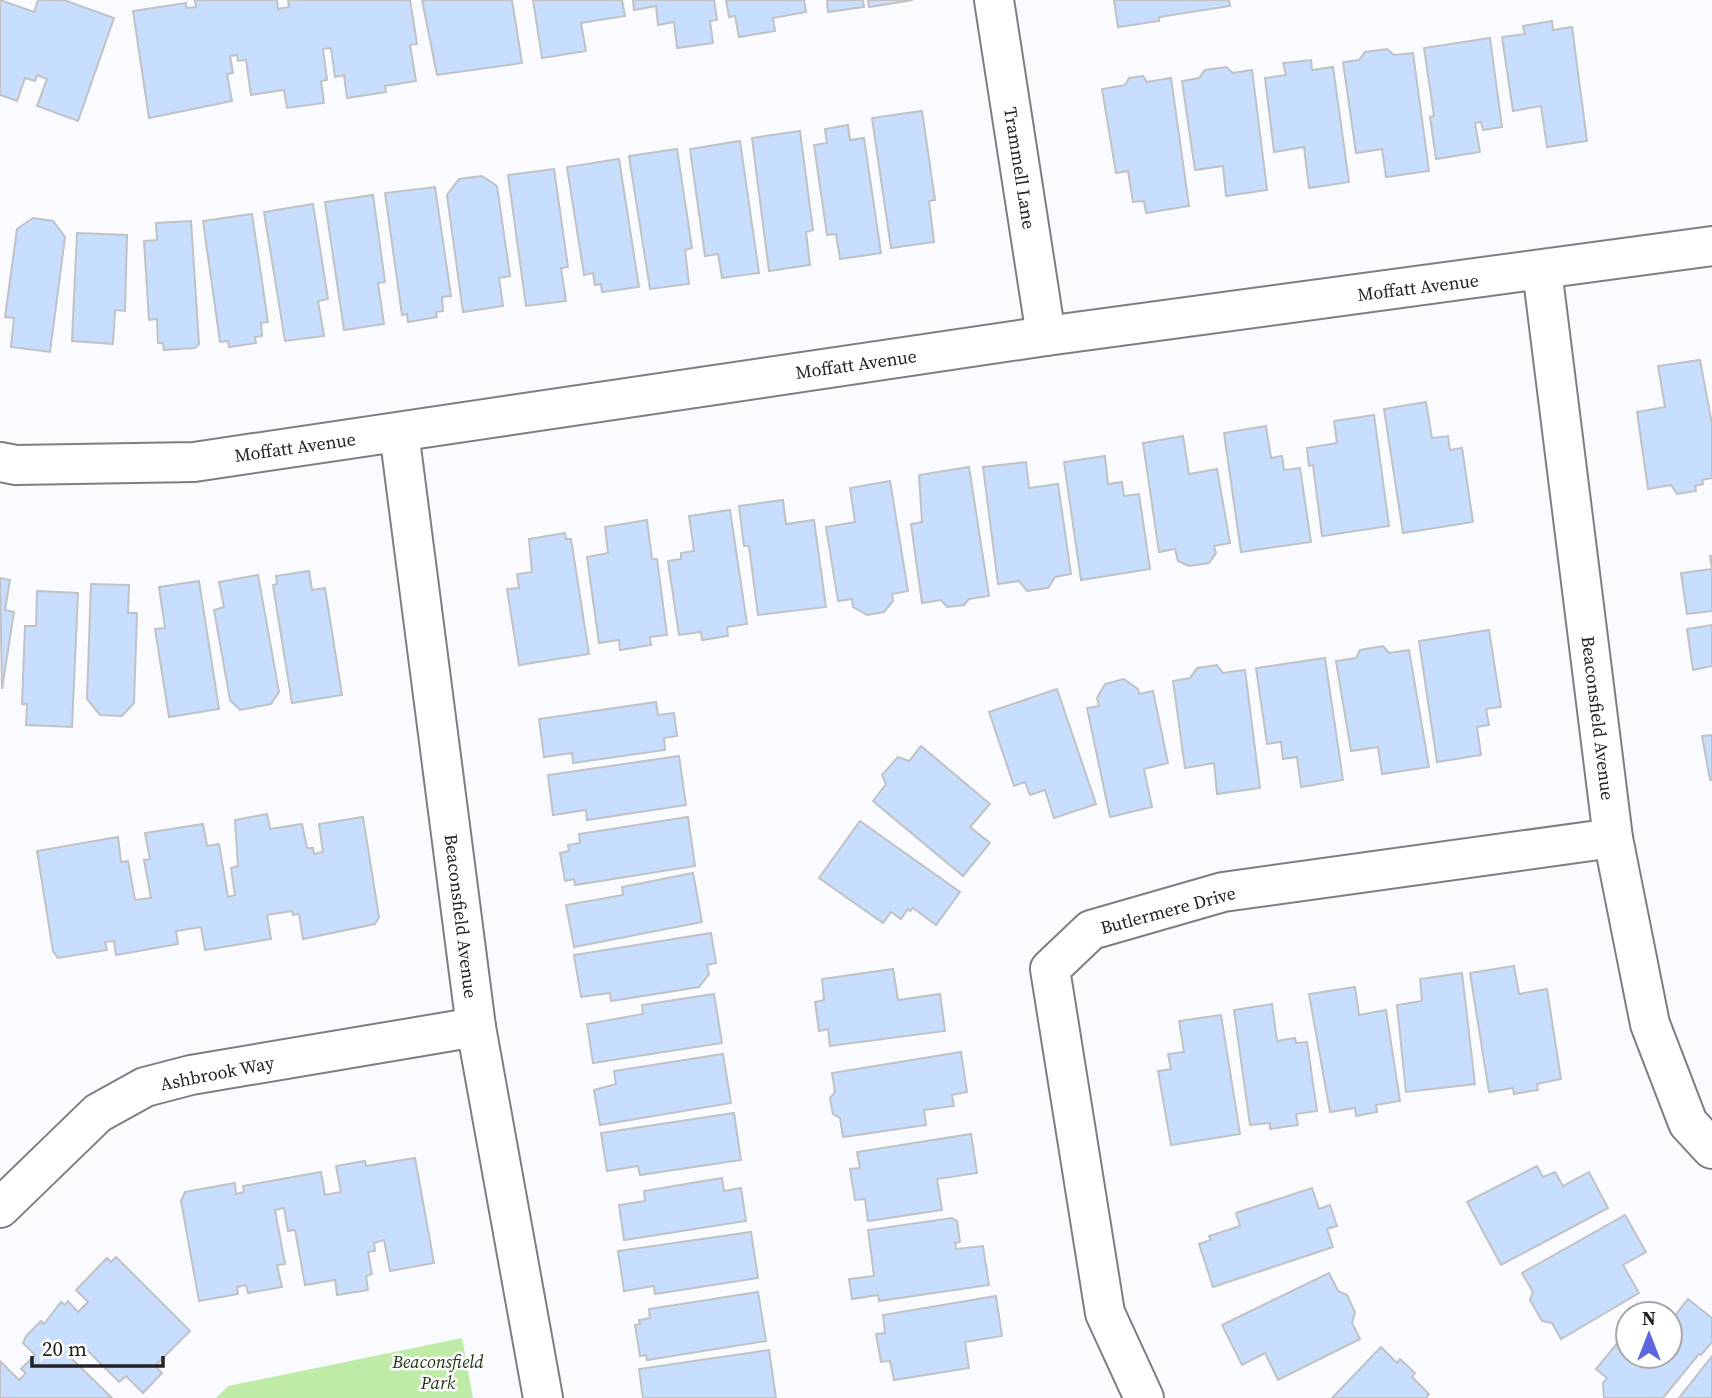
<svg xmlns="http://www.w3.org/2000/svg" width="1712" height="1398" font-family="'Source Serif 4',serif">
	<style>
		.green { fill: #beeca6 }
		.building { fill: #c7defe; stroke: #c0c2c4; stroke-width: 2 }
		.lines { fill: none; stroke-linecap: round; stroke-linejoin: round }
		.minor-casing { stroke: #7d7e80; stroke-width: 42 }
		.tertiary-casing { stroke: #7d7e80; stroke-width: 42 }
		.minor { stroke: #fff; stroke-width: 38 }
		.tertiary { stroke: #fff; stroke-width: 38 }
		.labels { text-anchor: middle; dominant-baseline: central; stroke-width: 5; stroke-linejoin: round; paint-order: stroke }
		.street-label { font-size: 18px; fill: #232324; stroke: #fff }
		.park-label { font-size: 18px; font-style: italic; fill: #1f3412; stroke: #fff }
	</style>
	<rect width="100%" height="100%" fill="#f9fbfe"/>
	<path class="green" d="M462,1338L473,1398H216L228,1386Z"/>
	<g class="building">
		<path d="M0,0L34,12L38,0H64L114,18L78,121L37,106L47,79L37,75L35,81L25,78L17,101L0,95Z"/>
		<path d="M195,0H277L278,9L289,7L288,0H410L417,44L410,45L416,81L385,86L386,92L347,98L344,75L335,77L331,48L323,49L327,80L321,81L324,103L287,108L284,90L251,95L246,60L238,61L237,55L230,56L233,73L227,74L232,101L149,118L133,11L186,3V8L196,7Z"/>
		<path d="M422,0H512L522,63L437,75Z"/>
		<path d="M533,0H622L625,16L581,23L586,51L542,58Z"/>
		<path d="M633,0H714L717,20L710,21L713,43L677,48L674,22L658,25L656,6L634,10Z"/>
		<path d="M726,0H804L806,12L773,18L775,31L739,37L735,16L729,17Z"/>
		<path d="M827,0H863L864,7L828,12Z"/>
		<path d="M868,0H913L869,7Z"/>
		<path d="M1114,0H1229L1230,6L1159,17V21L1118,27Z"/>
		<path d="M1552,21L1553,30L1572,27L1587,141L1547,147L1541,106L1513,111L1502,37L1525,34L1523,26Z"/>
		<path d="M1490,38L1502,127L1483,130L1481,122L1475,123L1480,152L1436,159L1430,117L1434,116L1424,48Z"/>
		<path d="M1387,49L1394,55L1413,53L1429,171L1386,177L1382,149L1356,153L1343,62L1359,60L1365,52Z"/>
		<path d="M1311,60L1312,70L1333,67L1349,182L1309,188L1304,147L1274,152L1265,78L1286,75L1283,63Z"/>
		<path d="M1226,67L1233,73L1252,70L1267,190L1226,196L1223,166L1195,170L1182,81L1199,78L1205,70Z"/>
		<path d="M1143,76L1147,82L1171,78L1189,206L1146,213L1144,201L1133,202L1128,171L1116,173L1102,89L1125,85L1129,78Z"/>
		<path d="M922,111L935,200L929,201L934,242L891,248L872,118Z"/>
		<path d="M848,125L850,140L864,138L881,253L840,259L836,234L827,235L814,145L827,143L825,129Z"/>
		<path d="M800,131L813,230L806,232L810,265L769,271L752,138Z"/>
		<path d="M740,141L759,273L722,278L718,254L705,256L690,149Z"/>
		<path d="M677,149L692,248L685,250L689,284L650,289L629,156Z"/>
		<path d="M619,159L639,287L602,292L601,284L595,285L593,273L584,275L567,167Z"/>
		<path d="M554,169L568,267L561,268L566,301L526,306L508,175Z"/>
		<path d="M482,176L497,186L510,276L499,278L503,306L463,312L447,195L459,179Z"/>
		<path d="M435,187L451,296L442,297L443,311L436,312L437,317L408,322L407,314L402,315L385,193Z"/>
		<path d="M373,195L385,282L378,283L384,324L344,330L325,202Z"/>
		<path d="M313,204L328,299L318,301L324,336L285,341L264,212Z"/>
		<path d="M252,214L268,322L261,323L262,336L255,337L256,343L229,347L228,341L220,342L203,221Z"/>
		<path d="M33,218L53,221L65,237L50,352L11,347L14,318L5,317L17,229Z"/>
		<path d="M191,221L199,344L195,348L164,350L163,343H158L157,319L149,320L144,241L157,240L156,223Z"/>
		<path d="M77,233L127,235L125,311L115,310L113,344L72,341Z"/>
		<path d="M1700,360L1712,424V478L1702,480L1703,484L1695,486L1696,491L1677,494L1671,485L1648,489L1637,412L1665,407L1658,366Z"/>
		<path d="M1426,402L1432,438L1448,436L1450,450L1462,448L1473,522L1403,533L1384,409Z"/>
		<path d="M1374,415L1389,526L1322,536L1313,465L1309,466L1307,448L1337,443L1334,421Z"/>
		<path d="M1266,426L1271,458L1282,456L1284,470L1300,468L1311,542L1241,552L1224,433Z"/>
		<path d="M1183,436L1189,474L1217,469L1230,543L1214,546L1216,553L1209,563L1189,566L1178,561L1175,549L1159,552L1143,443Z"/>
		<path d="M1105,456L1108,484L1122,482L1124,496L1139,494L1150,569L1081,580L1064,462Z"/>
		<path d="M1026,462L1029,488L1058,484L1071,574L1055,577L1048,588L1027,591L1019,581L998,584L983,467Z"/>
		<path d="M969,467L989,596L969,599L964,605L947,607L941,600L922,603L911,524L922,522L919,475Z"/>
		<path d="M890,481L908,591L892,594L893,601L884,612L867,615L853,607L852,599L838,601L826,527L855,522L850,488Z"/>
		<path d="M783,500L786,524L814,520L826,607L758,615L749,546H744L739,506Z"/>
		<path d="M730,510L747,624L727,627L728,636L702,640L701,632L679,635L668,561L681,559V553L694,551L689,516Z"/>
		<path d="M647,520L652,559H657L667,635L650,637L651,645L620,650L619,640L599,643L587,557L608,553L605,527Z"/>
		<path d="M565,533L566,539H571L589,654L519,665L507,589L519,588L517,574L532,572L529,539Z"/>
		<path d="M1710,556H1712V611L1687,614L1681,573L1712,569Z"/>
		<path d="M309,571L312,590L325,588L342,695L292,703L273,585L277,584L276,576Z"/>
		<path d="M258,575L279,692L271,704L240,710L230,700L214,610L224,607L219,582Z"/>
		<path d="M0,578L10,580L5,610L14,612L2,689Z"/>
		<path d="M199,581L219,709L169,717L155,629L165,628L159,587Z"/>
		<path d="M91,584L129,585L128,613H137L134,703L122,716L100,715L87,699Z"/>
		<path d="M37,591L78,593L72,727L26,725L27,704H22L25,626H36Z"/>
		<path d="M1712,625V666L1693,670L1687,629Z"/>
		<path d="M1489,630L1501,707L1486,709L1489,725L1477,727L1481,755L1437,762L1419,641Z"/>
		<path d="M1383,646L1389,653L1409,650L1429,767L1382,774L1378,747L1351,751L1336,661L1356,658L1360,650Z"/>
		<path d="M1325,658L1343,780L1301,787L1297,757L1283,759L1281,742L1267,744L1256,668Z"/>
		<path d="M1217,665L1223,673L1245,670L1260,788L1217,794L1214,763L1185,768L1173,681L1190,678L1197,668Z"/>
		<path d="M1124,679L1138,689L1139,694L1153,691L1168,763L1144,769L1152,807L1110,817L1087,708L1099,706L1097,698L1105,684Z"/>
		<path d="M1057,689L1096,804L1054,818L1045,790L1030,795L1025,782L1014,786L989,712Z"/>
		<path d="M656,702L658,715L674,713L677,736L664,738L665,750L573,763L572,753L544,757L539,719Z"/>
		<path d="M1712,735V780H1710L1702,736Z"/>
		<path d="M921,746L990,804L970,827L990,843L963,876L873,801L886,784L882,775L898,757L909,761Z"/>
		<path d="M679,756L686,805L587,820L586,810L553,815L548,775Z"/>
		<path d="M267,814L270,829L302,824L307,848H313L314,854L323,852L319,824L363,817L379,917L375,924L303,939L299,914L293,915L292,911L267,915L271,939L205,950L201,927L176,931L178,944L116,955L114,941L105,942L107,950L58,958L53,951L37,851L118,837L121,862L128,861L135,900L151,898L144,860L150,859L145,833L203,824L207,846L219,844L228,897L235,895L231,868L238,866L235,820Z"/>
		<path d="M688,817L695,866L575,885L574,879L565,881L560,853L569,851L568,845L580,843L579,834Z"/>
		<path d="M860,821L960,892L936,925L913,908L910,911L908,909L901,919L891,912L883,923L819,878Z"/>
		<path d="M693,873L702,922L574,947L566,905L623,895L622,887Z"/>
		<path d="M711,933L716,963L707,965L709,974L699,987L611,1001L610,993L581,997L574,955Z"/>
		<path d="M1514,966L1519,994L1547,989L1561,1079L1537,1084L1538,1090L1514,1094L1513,1088L1489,1092L1470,973Z"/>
		<path d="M893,969L898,1000L940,994L945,1031L830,1046L828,1029L819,1031L815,1002L824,1000L822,979Z"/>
		<path d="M1462,973L1475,1084L1406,1092L1397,1005L1422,1001L1420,979Z"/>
		<path d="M1355,987L1359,1015L1386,1010L1400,1101L1376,1105L1377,1112L1356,1116L1355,1108L1330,1112L1309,994Z"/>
		<path d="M714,994L722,1043L593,1063L587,1024L643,1014L642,1005Z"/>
		<path d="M1272,1004L1277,1041L1295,1038L1296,1043L1307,1042L1317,1111L1296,1114L1298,1125L1270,1129V1123L1250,1125L1234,1010Z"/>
		<path d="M1221,1015L1240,1134L1171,1145L1158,1071L1171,1069L1168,1054L1184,1052L1179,1021Z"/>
		<path d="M961,1052L967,1092L952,1095L954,1106L924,1110L926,1125L843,1137L840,1118L833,1114L830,1098L835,1092L832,1073Z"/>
		<path d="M723,1054L731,1103L600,1125L594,1090L616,1084L614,1071Z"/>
		<path d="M734,1113L741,1160L640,1175L638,1166L607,1171L601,1133Z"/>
		<path d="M971,1134L977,1173L937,1179L942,1210L868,1221L865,1199L855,1200L850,1169L860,1168L857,1152Z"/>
		<path d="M415,1158L434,1263L390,1271L384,1240L374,1243L375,1251L368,1252L372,1274L366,1276L368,1290L337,1295L335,1280L305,1285L295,1230L288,1231L284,1208L275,1210L285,1264L277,1265L282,1287L248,1293L246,1285L237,1287L238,1294L199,1301L181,1201L185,1192L235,1183L236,1194L244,1192L243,1186L321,1172L325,1195L341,1192L336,1166L365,1161L366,1166Z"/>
		<path d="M1537,1166L1543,1177L1555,1172L1563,1186L1589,1172L1608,1208L1501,1265L1467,1202Z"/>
		<path d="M722,1178L724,1191L741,1188L746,1221L624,1240L619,1205L645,1201L644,1191Z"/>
		<path d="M1312,1188L1319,1209L1330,1205L1337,1226L1327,1229L1333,1247L1213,1287L1199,1244L1211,1240L1209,1236L1240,1226L1236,1213Z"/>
		<path d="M1625,1215L1646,1252L1623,1265L1639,1293L1561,1339L1552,1323L1542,1321L1530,1300L1533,1292L1522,1273Z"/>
		<path d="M952,1218L957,1221L960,1242L955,1243L956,1249L983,1246L989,1285L879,1301L878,1295L852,1299L849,1279L874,1276L868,1230Z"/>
		<path d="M751,1232L758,1278L655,1294L654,1286L624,1291L618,1251Z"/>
		<path d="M116,1257L190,1331L155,1366L162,1373L143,1393L126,1376L119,1382L82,1345L70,1357L112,1398H0V1361L19,1380L26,1373L21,1369L35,1355L23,1343L26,1336L41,1321L44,1324L61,1302L65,1305L68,1301L78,1312L88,1302L76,1290L107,1258L111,1262Z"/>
		<path d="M1329,1273L1338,1291L1347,1295L1355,1312L1352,1323L1360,1339L1278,1380L1265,1353L1242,1365L1222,1325Z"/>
		<path d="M758,1292L766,1341L647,1360L646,1355L640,1356L635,1325L640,1324L639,1320L650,1318L649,1309Z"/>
		<path d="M996,1296L1002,1336L965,1342L969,1368L894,1380L890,1361L881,1362L876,1334L885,1333L883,1315Z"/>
		<path d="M1688,1299L1712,1318V1342L1701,1355L1699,1354L1663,1398H1604L1603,1383L1607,1378L1596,1369L1628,1330V1356H1670V1322Z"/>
		<path d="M1381,1347L1397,1363L1400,1359L1415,1373L1412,1377L1429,1394L1426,1398H1332Z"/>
		<path d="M769,1350L776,1398H643L639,1369Z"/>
		<path d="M1712,1356V1398H1679Z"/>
	</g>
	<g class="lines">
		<defs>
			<g id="minor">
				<path d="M994,0L1046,336"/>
				<path d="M1542,270L1613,838L1650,1024L1688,1123L1712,1149"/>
				<path d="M399,432L476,1027L543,1398"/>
				<path d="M0,1208L98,1113L145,1087L191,1075L476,1027"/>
				<path d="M1144,1398L1105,1313L1050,969L1091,930L1223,892L1613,838"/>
			</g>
			<path id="tertiary" d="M0,462L16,465L194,462L1046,336L1712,246"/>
		</defs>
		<use href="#minor" class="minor-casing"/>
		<use href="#tertiary" class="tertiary-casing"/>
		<use href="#minor" class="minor"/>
		<use href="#tertiary" class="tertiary"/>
	</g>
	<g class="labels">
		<g class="street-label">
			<text transform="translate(1020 168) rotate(81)">Trammell Lane</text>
			<text transform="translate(1418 287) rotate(-7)">Moffatt Avenue</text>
			<text transform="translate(856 364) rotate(-8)">Moffatt Avenue</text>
			<text transform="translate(295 447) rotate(-8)">Moffatt Avenue</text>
			<text transform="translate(1598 718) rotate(83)">Beaconsfield Avenue</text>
			<text transform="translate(1168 910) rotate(-15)">Butlermere Drive</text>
			<text transform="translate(461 916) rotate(83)">Beaconsfield Avenue</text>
			<text transform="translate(217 1073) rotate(-11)">Ashbrook Way</text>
		</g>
		<g class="park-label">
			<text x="438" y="1361">Beaconsfield<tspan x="438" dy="21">Park</tspan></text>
		</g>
	</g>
	<g transform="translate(1649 1335)"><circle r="33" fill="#ffffff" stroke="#a7a7a7" stroke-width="2"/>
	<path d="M0-5L12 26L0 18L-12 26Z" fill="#5f65dd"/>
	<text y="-10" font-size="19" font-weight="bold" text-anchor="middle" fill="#232324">N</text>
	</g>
	<path d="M32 1356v10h131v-10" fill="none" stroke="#232324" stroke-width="3.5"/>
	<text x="42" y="1356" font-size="21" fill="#232324" stroke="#ffffff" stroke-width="5" paint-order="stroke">20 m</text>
</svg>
